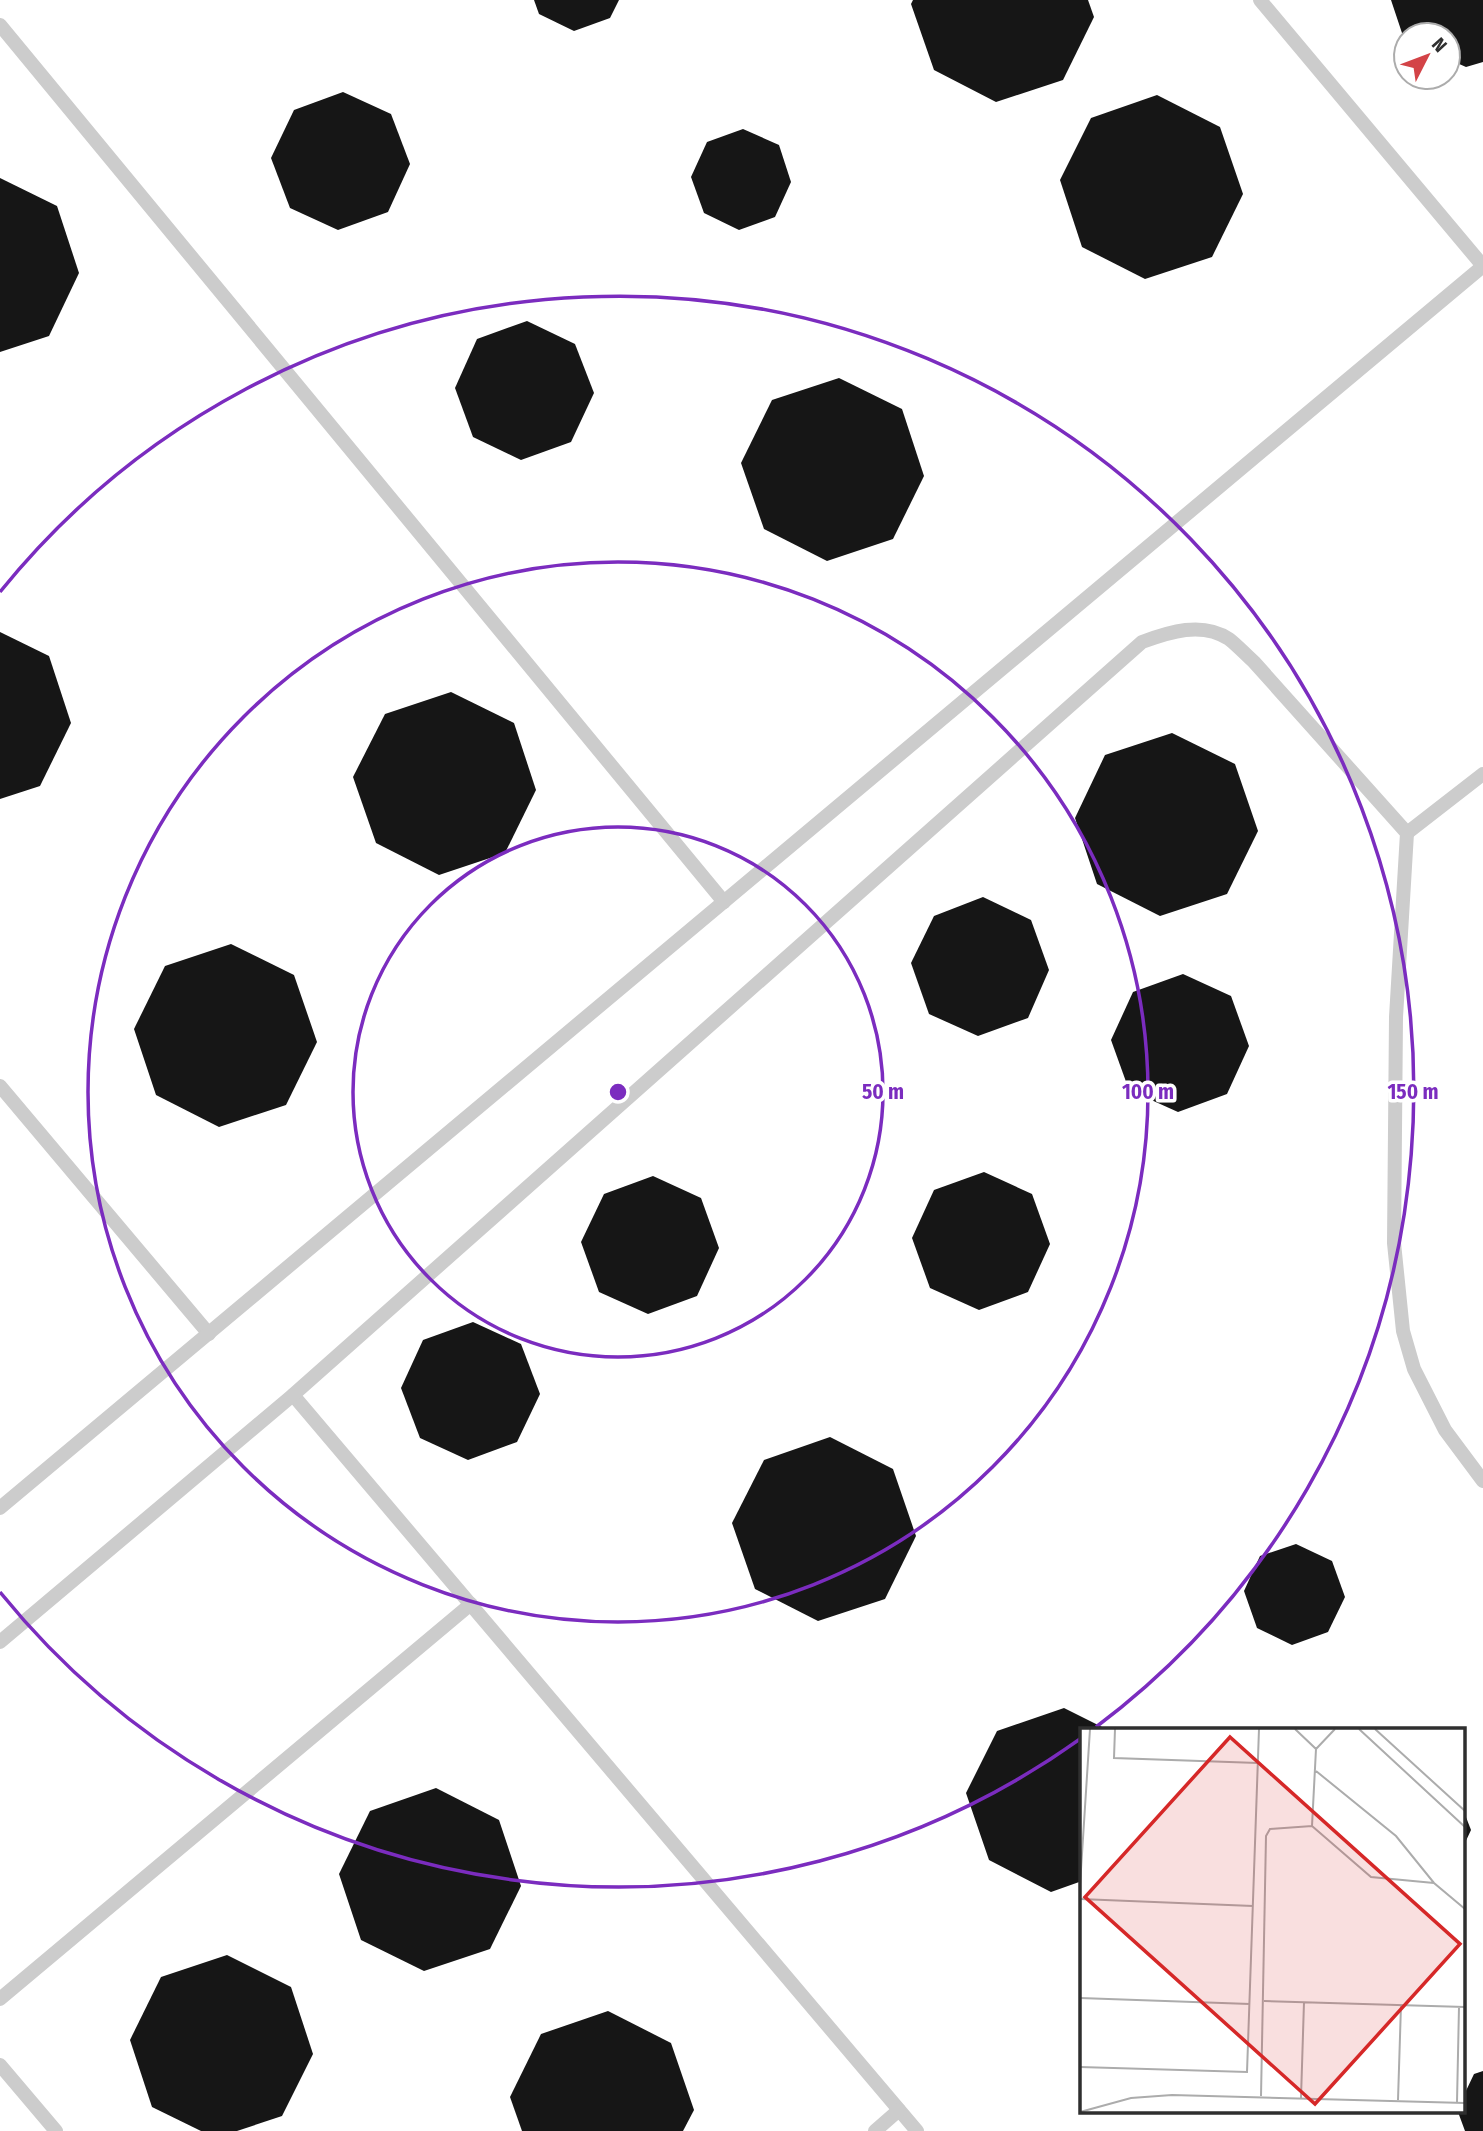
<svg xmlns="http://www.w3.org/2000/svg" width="1483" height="2131" font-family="'Fira Sans Condensed',sans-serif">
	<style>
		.building { fill: #161616 }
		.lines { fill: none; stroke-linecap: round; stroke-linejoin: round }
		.service { stroke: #ccc; stroke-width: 14 }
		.ring { fill: none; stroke: #7b2cbf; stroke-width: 3.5 }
		.inset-road { fill: none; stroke: #acacac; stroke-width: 2 }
		.view { fill: #d62828; fill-opacity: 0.15; stroke: #d62828; stroke-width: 3.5 }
		.inset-edge { fill: none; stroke: #2f2f2f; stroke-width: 3.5 }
		.centre { fill: #7b2cbf; stroke: #fff; stroke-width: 3.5 }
		.ring-label { font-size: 21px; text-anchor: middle; font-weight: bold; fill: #7b2cbf; stroke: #fff; stroke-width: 7; stroke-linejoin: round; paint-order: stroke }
	</style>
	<rect width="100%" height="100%" fill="#fff"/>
	<g class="building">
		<path d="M534,0H619L610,18L574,31L539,14Z"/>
		<path d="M913,0H1088L1094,17L1063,80L996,102L934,70L911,4Z"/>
		<path d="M1391,0H1483V62L1466,67L1448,59V35H1406V38L1403,36Z"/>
		<path d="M343,92L391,114L410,164L388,212L338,230L290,208L271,158L294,110Z"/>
		<path d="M1157,95L1220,127L1243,194L1212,257L1145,279L1082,247L1060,180L1091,118Z"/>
		<path d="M743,129L779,145L791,182L775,217L739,230L704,213L691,177L707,142Z"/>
		<path d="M0,178L57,206L79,273L49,336L0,352Z"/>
		<path d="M527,321L575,344L594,393L571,442L521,460L473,437L455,388L477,339Z"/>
		<path d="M839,378L902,409L924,476L893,539L827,561L764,529L741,463L772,400Z"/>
		<path d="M0,632L49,656L71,723L40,786L0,799Z"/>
		<path d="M451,692L514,723L536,790L505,853L439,875L376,843L353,777L385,714Z"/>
		<path d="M1172,733L1235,764L1258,831L1227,894L1160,916L1097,884L1075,818L1105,755Z"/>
		<path d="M983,897L1031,920L1049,970L1028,1018L978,1036L929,1014L911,963L934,916Z"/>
		<path d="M231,944L294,975L317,1042L286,1105L219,1127L156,1095L134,1029L165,966Z"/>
		<path d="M1183,974L1231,996L1249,1046L1227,1094L1178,1112L1129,1090L1111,1040L1133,992Z"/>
		<path d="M984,1172L1032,1194L1050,1244L1028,1292L979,1310L930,1288L912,1238L934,1190Z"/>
		<path d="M653,1176L701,1198L719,1248L697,1296L648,1314L599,1292L581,1242L604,1194Z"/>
		<path d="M473,1322L521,1344L540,1394L517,1442L468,1460L420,1438L401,1388L423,1340Z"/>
		<path d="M830,1437L893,1469L916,1536L885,1599L818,1621L755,1589L732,1523L764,1460Z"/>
		<path d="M1296,1544L1332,1561L1345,1597L1328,1632L1292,1645L1257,1628L1244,1591L1260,1556Z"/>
		<path d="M1064,1708L1108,1730H1082V1881L1051,1892L989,1860L966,1793L997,1731Z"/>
		<path d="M436,1788L499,1820L521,1886L490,1949L424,1971L361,1940L339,1874L370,1811Z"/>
		<path d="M1464,1812L1471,1830L1464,1845Z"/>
		<path d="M227,1955L291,1987L313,2054L282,2116L237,2131H201L152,2107L130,2040L161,1977Z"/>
		<path d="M608,2011L671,2043L694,2110L683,2131H522L510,2097L541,2034Z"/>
		<path d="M1483,2071V2131H1465L1458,2112H1464V2095L1474,2074Z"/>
	</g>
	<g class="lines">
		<g class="service">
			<path d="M1260,0L1483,266"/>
			<path d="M0,25L724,902"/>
			<path d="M1407,833L1483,774"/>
			<path d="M0,1086L209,1334"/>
			<path d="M293,1395L917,2131"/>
			<path d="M0,1508L1483,266"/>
			<path d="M0,1642L293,1395L1142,642C1169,632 1202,621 1229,639C1238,646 1246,655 1254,662L1407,833L1396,1017L1394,1243L1403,1331L1414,1369L1445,1430L1483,1481"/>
			<path d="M0,1999L471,1604"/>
			<path d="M0,2065L56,2131"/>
			<path d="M875,2131L899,2110"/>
		</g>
	</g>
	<g class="ring">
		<circle cx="618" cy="1092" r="265"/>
		<circle cx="618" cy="1092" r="530"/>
		<path d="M1080 1739A795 795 0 0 1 0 1592M0 592A795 795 0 1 1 1096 1727"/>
	</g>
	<g transform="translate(1080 1728)">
		<rect width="385" height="385" fill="#fff"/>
		<path class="inset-road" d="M35,1L34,30L178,35M215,1L236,21L232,98M279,1L385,99M295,1L385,83M236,21L255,1M236,43L316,108L354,155L385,181M0,157L10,1M0,171L173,178M0,270L170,276M184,273L385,279M0,339L167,344L179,1M181,368L186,108L190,101L232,98L291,149L354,155M221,370L224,274M318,372L321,277M377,374L379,279M0,384L51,370L92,367L385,375"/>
		<path class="view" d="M150,9L380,216L235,376L5,169Z"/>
		<rect width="385" height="385" class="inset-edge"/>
	</g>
	<circle cx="618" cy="1092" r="10" class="centre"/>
	<g class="ring-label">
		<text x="883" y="1099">50 m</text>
		<text x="1148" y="1099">100 m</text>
		<text x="1413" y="1099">150 m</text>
	</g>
	<g transform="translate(1427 56) rotate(48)"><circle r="33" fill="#ffffff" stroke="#acacac" stroke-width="2"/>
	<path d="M0-5L12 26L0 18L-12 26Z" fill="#d34347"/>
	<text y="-10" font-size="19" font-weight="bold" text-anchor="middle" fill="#2f2f2f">N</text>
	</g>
</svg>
